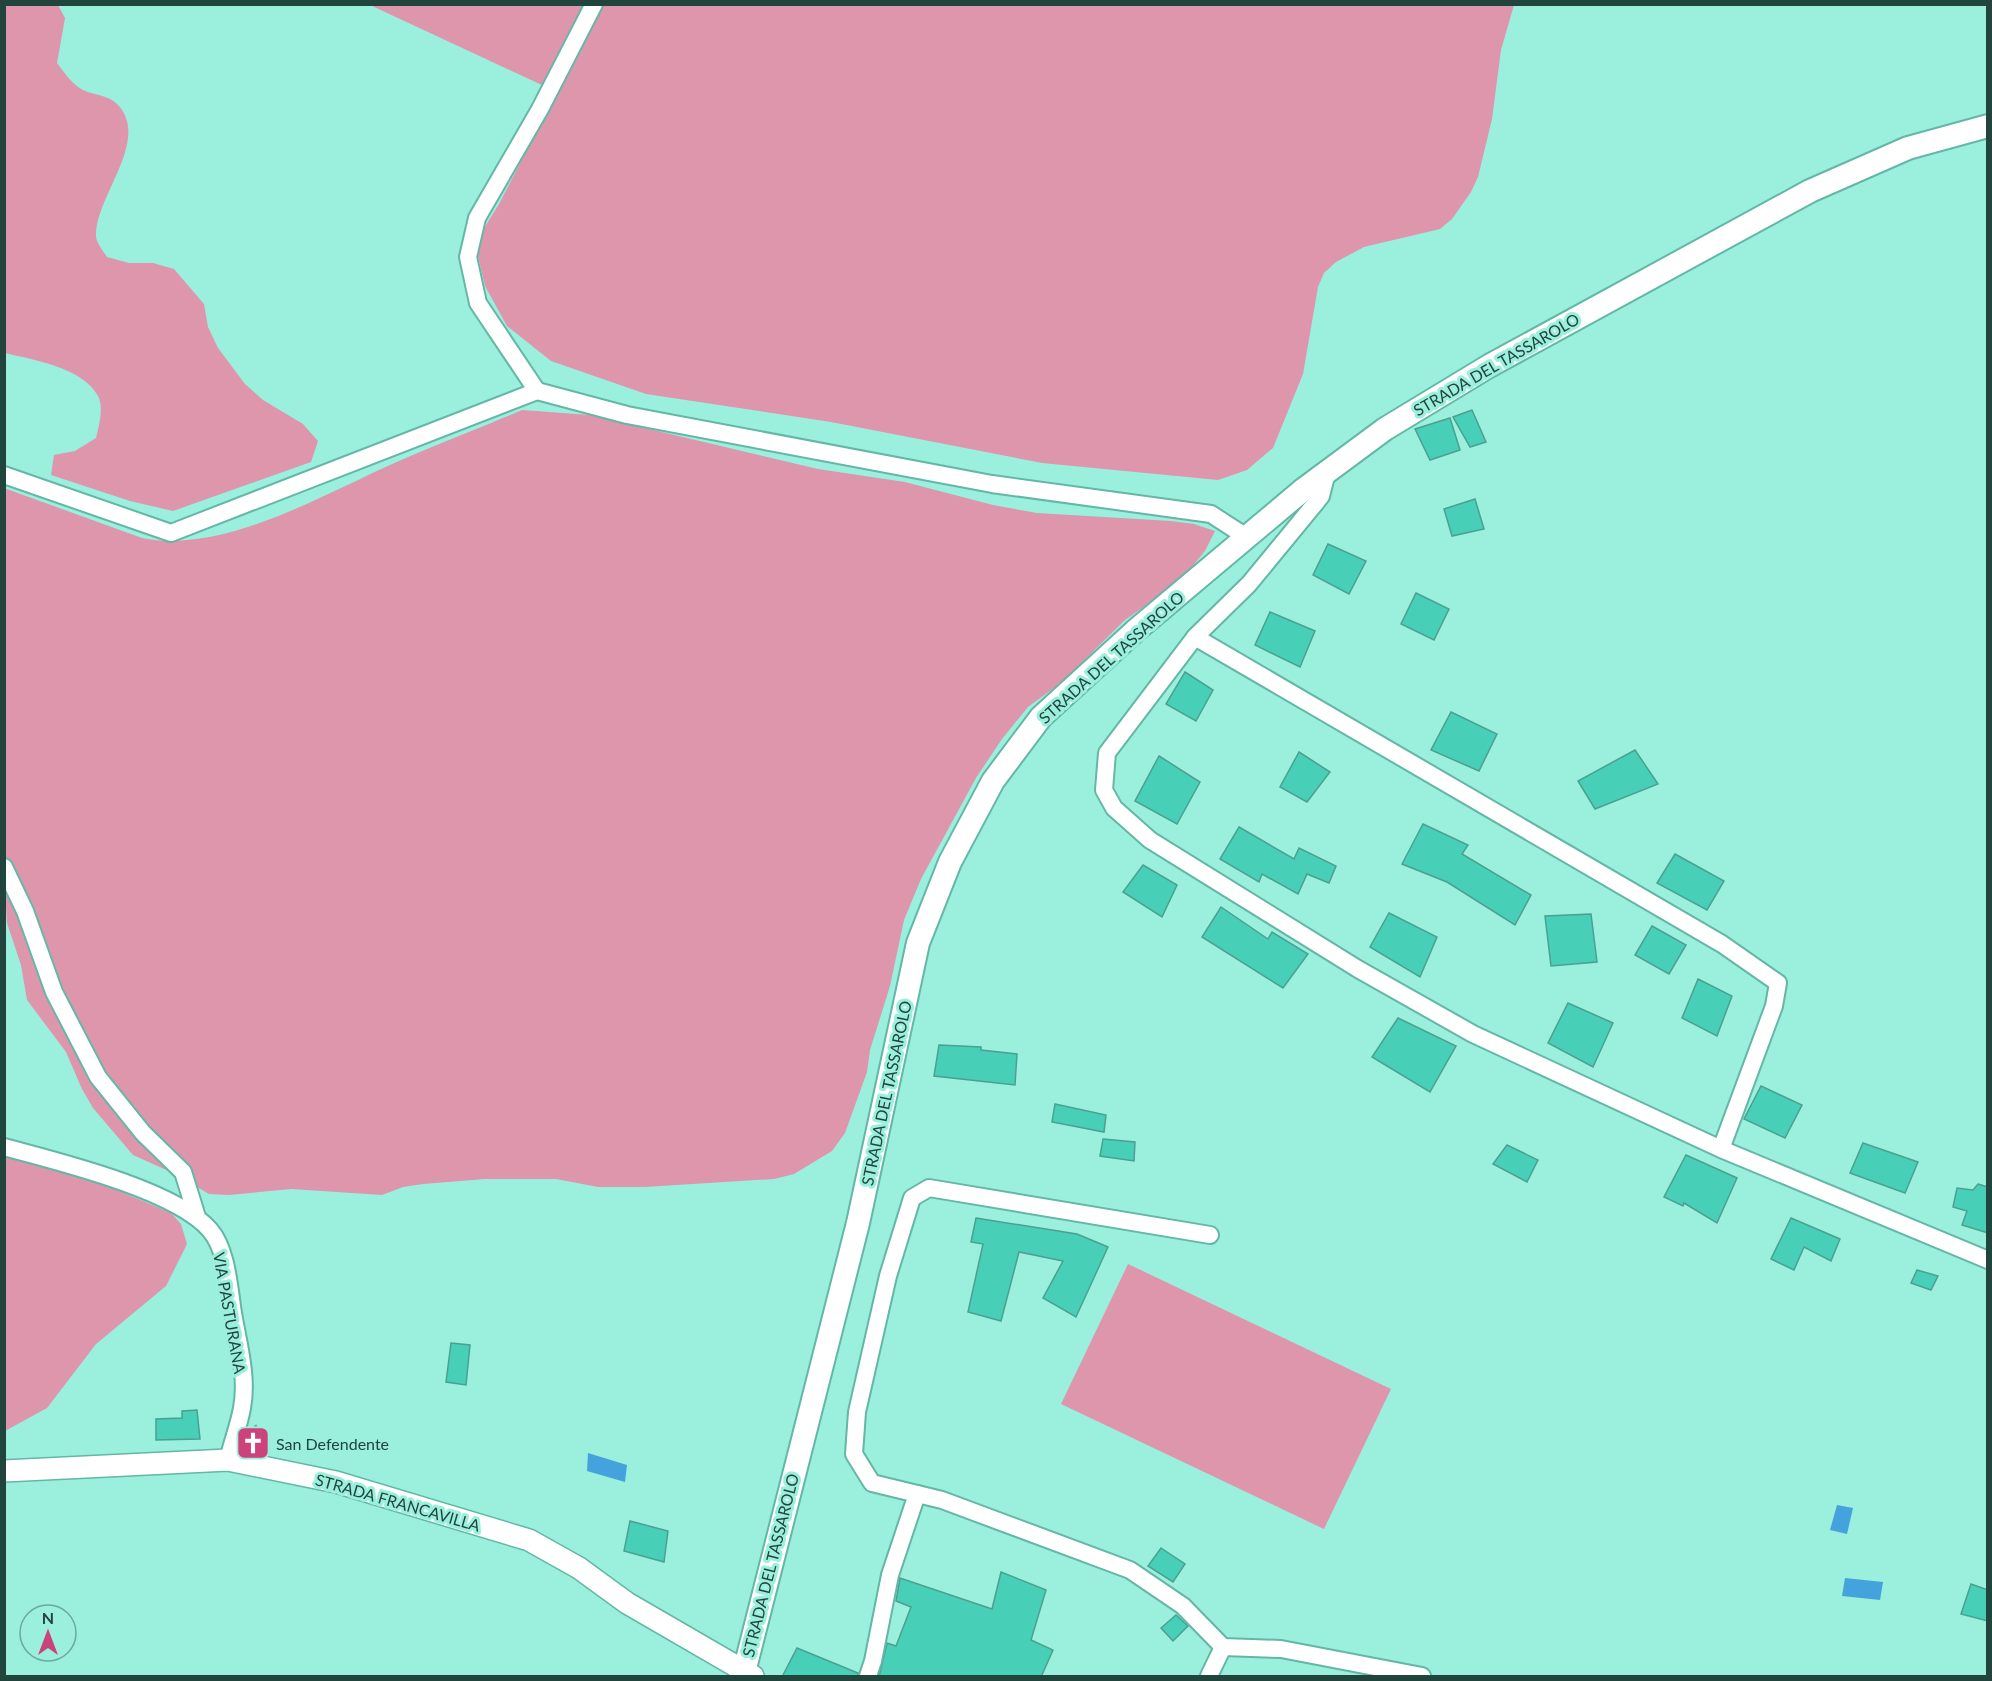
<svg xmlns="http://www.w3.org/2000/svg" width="1992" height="1681" font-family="Lato,sans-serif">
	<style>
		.green { fill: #de96ad }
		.water { fill: #44a3dc }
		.building { fill: #47cfb7; stroke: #4ca090; stroke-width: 1.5 }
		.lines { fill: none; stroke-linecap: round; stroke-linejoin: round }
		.minor-casing { stroke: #64b7a6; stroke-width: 20 }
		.tertiary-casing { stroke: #64b7a6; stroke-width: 24 }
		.secondary-casing { stroke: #64b7a6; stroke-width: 26 }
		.path { stroke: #6fb1a3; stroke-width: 3; stroke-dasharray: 3 3; stroke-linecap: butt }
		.minor { stroke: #fff; stroke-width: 16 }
		.tertiary { stroke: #fff; stroke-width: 21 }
		.secondary { stroke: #fff; stroke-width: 22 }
		.labels { text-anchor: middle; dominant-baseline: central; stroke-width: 6; stroke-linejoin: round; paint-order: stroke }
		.street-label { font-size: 16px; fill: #21443d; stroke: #9befdd }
		.poi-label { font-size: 16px; fill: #21443d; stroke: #9befdd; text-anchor: start }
	</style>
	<rect width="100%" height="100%" fill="#9befdd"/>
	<g class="green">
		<path d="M5,4L58,5L65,18L57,63C63,71 70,81 78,87C90,96 108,93 119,106C150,142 94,198 96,237C97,244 104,252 107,257L129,263H153L174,269L204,304L208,327L218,348L245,384L263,400L303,424L318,441L311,462L173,511L130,501L51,475L54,455L75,451L96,438C99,426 104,407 98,396C82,367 33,360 5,353Z"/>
		<path d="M370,5H1514L1501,50L1492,119L1478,177L1471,192L1452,219L1440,229L1364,247L1336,262L1324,273L1318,287L1303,374L1273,448L1247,470L1218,480L1042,463L831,422L646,394L551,361L507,326L485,286L478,256L481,233L499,204L557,92Z"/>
		<path d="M522,410L590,415L818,469L905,482L993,505L1037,513L1171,521L1194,524L1215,531L1205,551L1191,568L1159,596L1125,620L1062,682L1028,707L1002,739L976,778L921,879L904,920L890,986L870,1050L867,1072L845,1133L832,1151L794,1174L774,1179L645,1187H598L556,1179H485L423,1184L403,1187L382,1195L291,1189L229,1195L209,1194L173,1173L133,1155L93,1108L82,1089L66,1052L27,1000L21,965L7,923L4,874V488L142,538C211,552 292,511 354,482C408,455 466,434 522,410Z"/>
		<path d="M5,1155L105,1185L171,1213L181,1224L187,1244L166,1286L96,1344L47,1408L5,1431Z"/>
		<path d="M1128,1264L1391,1389L1324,1529L1061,1404Z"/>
	</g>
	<g class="water">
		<path d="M588,1453L627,1465L625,1482L587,1471Z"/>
		<path d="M1837,1505L1853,1508L1847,1534L1830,1530Z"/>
		<path d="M1845,1578L1883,1582L1880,1600L1842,1596Z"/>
	</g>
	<g class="building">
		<path d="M1472,410L1486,442L1470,447L1453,417Z"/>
		<path d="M1450,418L1460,450L1430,460L1415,429Z"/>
		<path d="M1475,499L1484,529L1452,536L1444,509Z"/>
		<path d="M1328,544L1366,561L1349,594L1313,575Z"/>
		<path d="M1416,593L1449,609L1434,640L1401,624Z"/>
		<path d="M1270,612L1315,631L1300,667L1255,645Z"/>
		<path d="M1185,672L1213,690L1196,721L1166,704Z"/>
		<path d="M1451,712L1497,734L1479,771L1431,750Z"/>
		<path d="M1635,750L1658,784L1595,809L1578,781Z"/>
		<path d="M1299,752L1330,772L1307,802L1280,787Z"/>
		<path d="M1159,756L1200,782L1177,824L1135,801Z"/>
		<path d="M1423,824L1468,845L1462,854L1531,895L1515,925L1447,882L1402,864Z"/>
		<path d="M1239,827L1294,859L1299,848L1336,866L1329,883L1307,874L1298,894L1262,874L1259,882L1220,859Z"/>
		<path d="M1675,854L1724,881L1707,910L1657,883Z"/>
		<path d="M1143,865L1177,885L1162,917L1123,892Z"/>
		<path d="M1221,907L1268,939L1272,932L1308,954L1283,988L1202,937Z"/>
		<path d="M1389,913L1437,937L1420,977L1370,947Z"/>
		<path d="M1591,914L1597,962L1551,966L1545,916Z"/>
		<path d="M1652,926L1686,945L1669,974L1635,955Z"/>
		<path d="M1698,979L1732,996L1717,1036L1682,1018Z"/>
		<path d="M1568,1003L1613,1023L1593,1067L1548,1043Z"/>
		<path d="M1398,1018L1456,1046L1430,1092L1372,1057Z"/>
		<path d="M939,1045L981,1047V1050L1017,1054L1015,1085L934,1076Z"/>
		<path d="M1761,1086L1802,1105L1785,1138L1744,1119Z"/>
		<path d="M1055,1104L1106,1115L1104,1132L1052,1122Z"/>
		<path d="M1103,1139L1135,1142L1134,1161L1100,1156Z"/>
		<path d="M1863,1143L1918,1162L1905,1193L1850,1173Z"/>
		<path d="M1507,1145L1538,1160L1527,1182L1493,1164Z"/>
		<path d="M1686,1155L1737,1178L1717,1223L1684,1203L1683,1206L1664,1197Z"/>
		<path d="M1978,1184L1988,1187V1233L1962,1225L1967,1211L1953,1207L1957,1188L1973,1190Z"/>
		<path d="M976,1218L1077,1234L1108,1247L1076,1317L1043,1298L1063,1261L1019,1252L1001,1321L968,1312L983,1244L971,1242Z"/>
		<path d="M1791,1218L1840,1239L1831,1261L1804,1247L1794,1270L1771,1259Z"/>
		<path d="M1917,1270L1938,1276L1931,1290L1911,1283Z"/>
		<path d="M451,1343L470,1345L466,1385L446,1382Z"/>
		<path d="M197,1410L200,1439L156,1440V1419L182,1418V1411Z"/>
		<path d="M630,1521L668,1531L664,1562L624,1551Z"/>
		<path d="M1161,1548L1185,1564L1173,1582L1148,1566Z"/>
		<path d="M1001,1572L1046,1590L1031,1640L1053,1650L1041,1677H879L887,1643L896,1646L911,1607L896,1601L900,1578L992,1609Z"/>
		<path d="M1971,1584L1988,1590V1621L1961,1614Z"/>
		<path d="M1176,1615L1188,1626L1173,1641L1161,1628Z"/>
		<path d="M797,1648L858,1673V1677H782Z"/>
	</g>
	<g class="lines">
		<defs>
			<g id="minor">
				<path d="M537,391L627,415L992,484L1211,514L1248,538"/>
				<path d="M4,475L171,533L537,391L478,303L468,257L477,218L540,109L594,4"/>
				<path d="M1195,637L1249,584L1314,505L1321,496L1327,472"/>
				<path d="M4,867L25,911L54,992L98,1077L143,1133L183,1172L197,1217"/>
				<path d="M4,1147C56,1161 176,1190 210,1230C227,1250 229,1287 233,1313C238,1343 248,1377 242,1408C239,1425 232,1443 228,1460"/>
				<path d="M1721,1149L1774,1006L1778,983L1722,944L1195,637L1107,753L1104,790L1114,808L1150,840L1358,969L1473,1034L1721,1149L1988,1260"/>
				<path d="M1210,1235L929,1188L912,1198L888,1276L857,1412L854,1454L872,1483L942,1500L1130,1570L1183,1606L1223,1647L1281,1649L1422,1676"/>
				<path d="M868,1676L873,1661L890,1575L917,1494"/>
				<path d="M1209,1676L1223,1647"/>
			</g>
			<path id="tertiary" d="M4,1471L228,1460L336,1482L529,1540L579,1568L627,1603L753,1676"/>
			<path id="secondary" d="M743,1676L858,1223L918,943L950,862L993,781L1041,717L1135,631L1304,489L1385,429L1489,366L1810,191L1908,148L1988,126"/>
		</defs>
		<use href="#minor" class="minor-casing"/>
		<use href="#tertiary" class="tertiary-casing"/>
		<use href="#secondary" class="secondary-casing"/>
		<path class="path" d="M255,1425L269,1450"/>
		<use href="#minor" class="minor"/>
		<use href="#tertiary" class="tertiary"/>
		<use href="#secondary" class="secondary"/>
	</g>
	<defs>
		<symbol id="church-square" viewBox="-11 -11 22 22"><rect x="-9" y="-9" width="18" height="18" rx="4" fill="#cc427b" stroke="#9befdd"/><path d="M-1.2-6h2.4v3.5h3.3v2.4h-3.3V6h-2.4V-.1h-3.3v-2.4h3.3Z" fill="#fff"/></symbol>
	</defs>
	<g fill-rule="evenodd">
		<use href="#church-square" x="234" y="1424" width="38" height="38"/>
	</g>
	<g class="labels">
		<g class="street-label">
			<text transform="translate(1496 364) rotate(-30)">STRADA DEL TASSAROLO</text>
			<text transform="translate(1111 657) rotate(-42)">STRADA DEL TASSAROLO</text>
			<text transform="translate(886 1093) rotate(-78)">STRADA DEL TASSAROLO</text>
			<text transform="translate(230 1313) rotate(80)">VIA PASTURANA</text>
			<text transform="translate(398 1502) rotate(16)">STRADA FRANCAVILLA</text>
			<text transform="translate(770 1565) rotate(-76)">STRADA DEL TASSAROLO</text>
		</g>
		<g class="poi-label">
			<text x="276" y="1443">San Defendente</text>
		</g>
	</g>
	<rect width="1992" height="1681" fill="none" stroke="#21443d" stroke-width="12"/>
	<g transform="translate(48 1633)"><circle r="28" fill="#9befdd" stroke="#6aab9d" stroke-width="1.5"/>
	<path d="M0-4.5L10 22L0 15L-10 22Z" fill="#cc427b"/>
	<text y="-9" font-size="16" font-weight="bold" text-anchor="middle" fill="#21443d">N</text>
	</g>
</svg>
